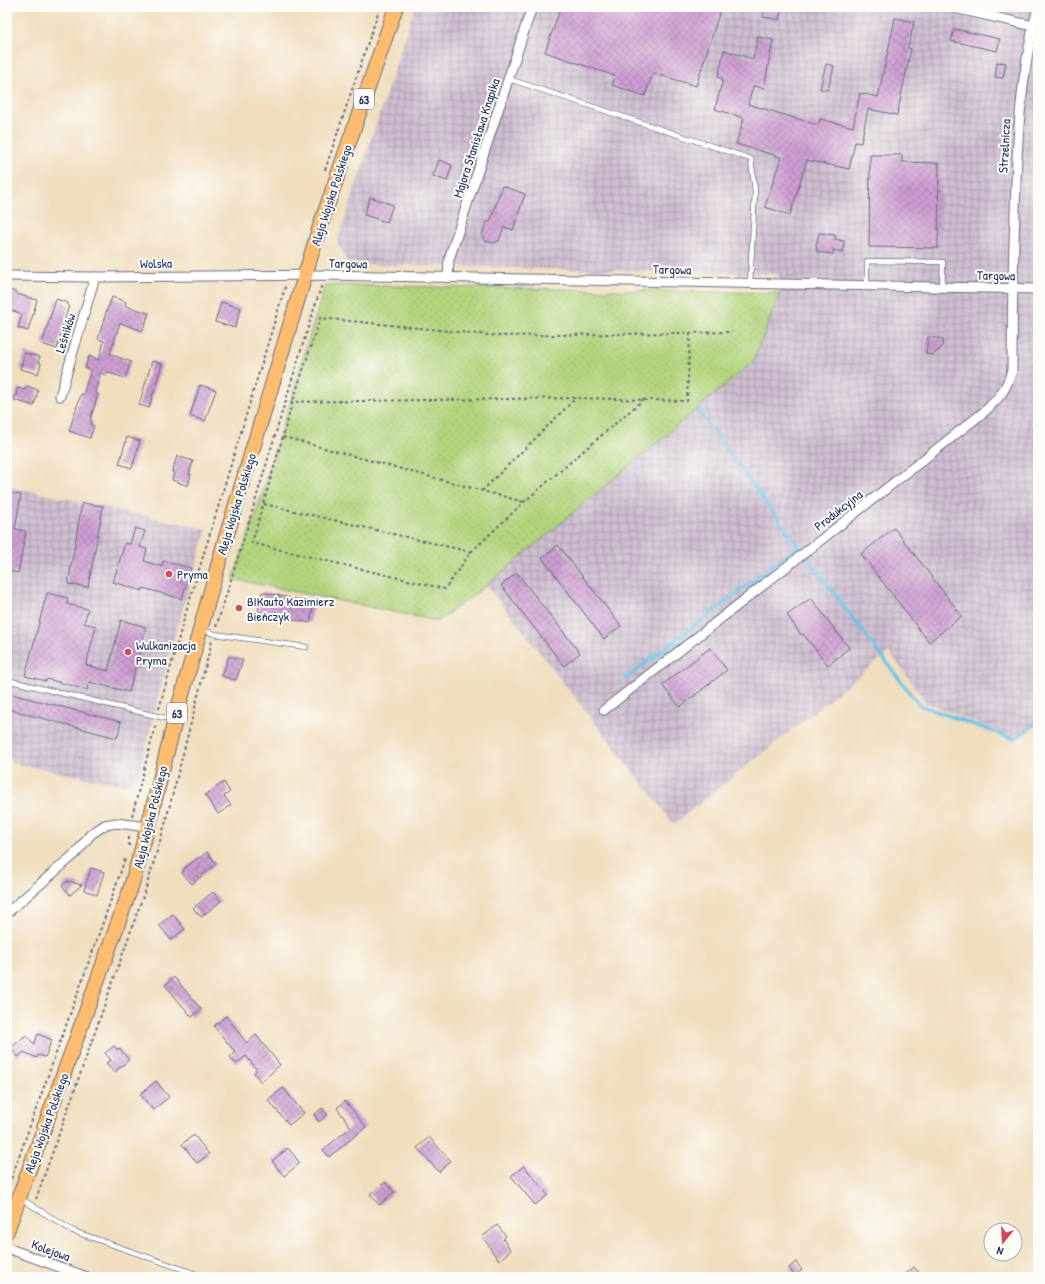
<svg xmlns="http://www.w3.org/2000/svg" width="1045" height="1284" font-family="'Patrick Hand',sans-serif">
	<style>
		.industrial { fill: url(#industrial-grid) }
		.garden { fill: url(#garden-dots); stroke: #66826d }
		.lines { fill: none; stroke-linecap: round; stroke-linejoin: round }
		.stream { stroke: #67c2e5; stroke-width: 3.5 }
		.building { fill: url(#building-cross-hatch) }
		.lane-casing { stroke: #666c80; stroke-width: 6 }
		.street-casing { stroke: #666c80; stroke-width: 11 }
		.primary-casing { stroke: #666c80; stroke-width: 16 }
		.path { stroke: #666c80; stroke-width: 2; stroke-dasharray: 3 3; stroke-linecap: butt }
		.lane { stroke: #fff; stroke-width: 4.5 }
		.street { stroke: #fff; stroke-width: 9 }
		.primary { stroke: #fdbc70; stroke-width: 14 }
		.poi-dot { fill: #d1495b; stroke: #fdfcf7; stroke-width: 1.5 }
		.labels { text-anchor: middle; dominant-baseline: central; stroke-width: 4; stroke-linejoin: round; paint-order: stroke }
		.shield { fill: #fdfcf7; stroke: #5f6c8c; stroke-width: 1 }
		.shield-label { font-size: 12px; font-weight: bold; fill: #1b2f5e }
		.street-label { font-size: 13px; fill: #1b2f5e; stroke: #fdfcf7 }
		.poi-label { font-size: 13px; fill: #1b2f5e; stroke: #fdfcf7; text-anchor: start }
	</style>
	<defs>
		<pattern id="industrial-grid" width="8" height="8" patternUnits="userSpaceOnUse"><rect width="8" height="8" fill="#cebed0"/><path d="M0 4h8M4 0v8" fill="none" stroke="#a69bac"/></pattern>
		<pattern id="garden-dots" width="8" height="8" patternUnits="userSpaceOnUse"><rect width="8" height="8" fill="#b2d47c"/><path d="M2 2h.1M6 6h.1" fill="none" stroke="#98b66e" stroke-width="1.8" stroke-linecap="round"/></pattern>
		<pattern id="building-cross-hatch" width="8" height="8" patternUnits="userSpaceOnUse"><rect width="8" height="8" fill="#ce9ed1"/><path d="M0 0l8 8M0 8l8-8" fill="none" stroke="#a681ad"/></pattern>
	</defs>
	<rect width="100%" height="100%" fill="#fdfcf7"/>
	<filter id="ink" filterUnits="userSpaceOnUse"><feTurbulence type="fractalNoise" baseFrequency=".025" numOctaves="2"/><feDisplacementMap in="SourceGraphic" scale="8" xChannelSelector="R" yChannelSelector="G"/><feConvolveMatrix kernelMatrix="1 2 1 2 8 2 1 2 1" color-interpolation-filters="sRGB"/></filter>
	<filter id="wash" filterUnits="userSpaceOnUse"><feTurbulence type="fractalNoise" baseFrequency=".012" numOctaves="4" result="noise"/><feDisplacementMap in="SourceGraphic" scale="16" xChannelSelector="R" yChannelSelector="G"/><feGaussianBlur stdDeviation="0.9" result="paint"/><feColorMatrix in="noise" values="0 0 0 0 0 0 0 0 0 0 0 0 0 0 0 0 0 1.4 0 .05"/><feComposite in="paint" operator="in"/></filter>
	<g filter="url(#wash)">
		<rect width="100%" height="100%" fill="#f0debe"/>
		<g class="industrial">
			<path d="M415,7H1038V725L1018,739L927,703L889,652L674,824L487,585L753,362L780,293L779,274L349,264L337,243Z"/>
			<path d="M7,486L207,529L168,658L136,787L7,762Z"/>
		</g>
		<path class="garden" d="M325,285L780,293L753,362L487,585L438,621L233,579L259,504Z"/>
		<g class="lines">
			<g class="stream">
				<path d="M697,409L798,546L919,705L1014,739L1038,721"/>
				<path d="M625,679L798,546"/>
			</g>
		</g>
		<g id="blocks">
			<g class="building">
				<path d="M561,7H709L720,11L696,86L653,73L645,96L612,85L615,76L545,52Z"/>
				<path d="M765,7H782L779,20L763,17Z"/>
				<path d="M895,18L914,22L908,48L911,49L897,115L868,109L861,143L855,142L849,169L807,160L790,215L765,207L781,157L736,144L744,118L715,109L723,79L718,77L724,50L753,59L758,37L773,40L764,88L753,86L748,104L818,125L820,119L853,127L860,93L878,97Z"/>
				<path d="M954,29L1000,39L997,51L951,41Z"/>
				<path d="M997,62L1006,63L1003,78L995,77Z"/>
				<path d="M826,64L834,66L828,90L820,89Z"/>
				<path d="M870,155H902V162L939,163L938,248L869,247Z"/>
				<path d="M439,160L452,165L447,181L433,176Z"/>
				<path d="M502,186L525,194L513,230L504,227L499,241L493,243L485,241L482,235L487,221L490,222Z"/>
				<path d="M370,197L393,205L387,222L364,215Z"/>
				<path d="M819,233L835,235V239L844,241L843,252L833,250V254L817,252V247L816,245Z"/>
				<path d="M7,289L18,293L17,294L37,300L28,331L18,328L22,314L7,309Z"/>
				<path d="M112,297L126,302L125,306L149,313L143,331L120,323L110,354L131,362L125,378L106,372L105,375L100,373L95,393L98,394L90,420L92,421L91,425L94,426L90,438L69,431L81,394L83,395L91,370L85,368L89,356L99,360L104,341L98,339L108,306H109Z"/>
				<path d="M56,299L68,303L67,305H69L57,349L42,344Z"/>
				<path d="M221,302L241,308L235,328L215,322Z"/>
				<path d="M928,337L943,339L942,347L933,355L926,354Z"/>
				<path d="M25,353L40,357L38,362L41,363L38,374L20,369Z"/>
				<path d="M152,361L162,364L149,408L139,405Z"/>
				<path d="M200,385L216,390L205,421L190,416Z"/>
				<path d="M27,386L38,390L34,406L14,400L18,388L25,390Z"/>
				<path d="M127,437L140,441L132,468L119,464Z"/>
				<path d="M177,456L193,461L189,474H191L188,486L172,480L174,473L172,472Z"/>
				<path d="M7,492L21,495L15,529L26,531L18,573L7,571Z"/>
				<path d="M82,503L103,506L88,587L68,584Z"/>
				<path d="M135,528L145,531L140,547L147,549L144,561L162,567L163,561L191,568L182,599L143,588L142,591L113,582L125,543L130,544Z"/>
				<path d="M894,528L962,616L929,642L861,554Z"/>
				<path d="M558,545L621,626L604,639L542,558Z"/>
				<path d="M517,573L580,653L564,666L501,585Z"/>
				<path d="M262,592L314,603L310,623L258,612Z"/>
				<path d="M47,593L68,598L67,604L88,609L84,623L96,626L86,665L108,671L121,620L146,627L129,692L89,682L87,690L47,679L46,681L25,676Z"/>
				<path d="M811,598L849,648L828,665L803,634L801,635L787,615Z"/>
				<path d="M710,648L727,670L680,707L662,685Z"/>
				<path d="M229,656L243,660L236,680L222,676Z"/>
				<path d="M7,693L121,722L117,738L7,709Z"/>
				<path d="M224,782L230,792L224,796L231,805L218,814L205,795Z"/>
				<path d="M207,852L216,864L192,884L182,873L185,868L199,857L200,858Z"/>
				<path d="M91,868L104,872L97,895L84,890Z"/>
				<path d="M68,881L82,885L70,895L62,886Z"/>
				<path d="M213,892L221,901L201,917L193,908Z"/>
				<path d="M173,914L185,929L171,940L159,925Z"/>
				<path d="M174,977L201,1009L192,1017L165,985Z"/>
				<path d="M226,1016L247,1043L256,1035L280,1065L261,1082L254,1073L257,1070L246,1056L236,1064L230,1057L235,1052L214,1026Z"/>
				<path d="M38,1034L52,1040L45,1057L38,1055L37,1058L24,1052L18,1057L11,1048L26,1035L34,1044Z"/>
				<path d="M114,1046L117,1050L119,1048L129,1060L114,1072L106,1063L111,1060L105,1053Z"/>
				<path d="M156,1081L169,1097L153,1110L140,1094Z"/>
				<path d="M283,1088L304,1113L289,1125L268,1100Z"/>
				<path d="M345,1101L366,1127L329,1157L323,1150L351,1127L337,1108Z"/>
				<path d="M322,1108L328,1115L319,1122L314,1115Z"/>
				<path d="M194,1135L209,1154L197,1163L182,1144Z"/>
				<path d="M429,1137L451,1161L439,1172L417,1148Z"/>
				<path d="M288,1148L300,1163L284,1176L272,1161Z"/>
				<path d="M524,1166L548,1195L535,1205L511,1176Z"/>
				<path d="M385,1182L394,1192L379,1205L370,1194Z"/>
				<path d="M497,1225L506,1236L503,1239L511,1250L499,1260L490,1249L491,1248L482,1237Z"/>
				<path d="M796,1262L802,1270L795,1276L789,1268Z"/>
				<path d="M914,1267L923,1277H902Z"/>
			</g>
		</g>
	</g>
	<g filter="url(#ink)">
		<use href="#blocks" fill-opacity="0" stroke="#666c80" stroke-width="1"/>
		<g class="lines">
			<defs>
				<g id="lane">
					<path d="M509,79L751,159L755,191L750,283"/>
					<path d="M867,286V261L943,262L942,287"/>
					<path d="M202,629L214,634L306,647"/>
					<path d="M7,680L173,720"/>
					<path d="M20,1198L73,1231L205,1277"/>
				</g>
				<g id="street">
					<path d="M950,7L1038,27"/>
					<path d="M7,276L95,277L325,275L1038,289"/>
					<path d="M448,278L449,259L532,7"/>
					<path d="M60,396L95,277"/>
					<path d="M604,710L984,412C999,398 1006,391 1012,370C1012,318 1013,265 1015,212C1017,142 1020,75 1038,7"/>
					<path d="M7,913L76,853L91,834L105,825L116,823L148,827"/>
					<path d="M7,1248L87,1277"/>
				</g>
				<path id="primary" d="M7,1231L130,890L148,827L175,720L224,544L319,229L396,7"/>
			</defs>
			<use href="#lane" class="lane-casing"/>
			<use href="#street" class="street-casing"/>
			<use href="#primary" class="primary-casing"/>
			<g class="path">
				<path d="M325,170L380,7"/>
				<path d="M644,399L524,502L471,552L445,589L252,543L293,401L320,318L499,336L732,332"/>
				<path d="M284,402L576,398L687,401L690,333"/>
				<path d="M283,437L524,502"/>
				<path d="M482,491L576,398"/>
				<path d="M264,504L471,552"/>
				<path d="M216,627C253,513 285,398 322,284"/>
				<path d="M159,709L184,619L286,284"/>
				<path d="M132,816L156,723"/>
				<path d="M129,846V834"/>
				<path d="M7,1190L111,900L125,859"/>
				<path d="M36,1199L146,888L165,824L212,641"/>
			</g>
			<use href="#lane" class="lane"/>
			<use href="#street" class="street"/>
			<use href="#primary" class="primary"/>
		</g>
	</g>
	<g class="poi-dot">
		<circle cx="169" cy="574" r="4"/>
		<circle cx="239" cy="608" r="4"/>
		<circle cx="128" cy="652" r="4"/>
	</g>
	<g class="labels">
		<g class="shield">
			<rect x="354" y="89" width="20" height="20" rx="3"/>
			<rect x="167" y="703" width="20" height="20" rx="3"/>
		</g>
		<g class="shield-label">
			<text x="364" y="99">63</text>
			<text x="177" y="713">63</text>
		</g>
		<g class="street-label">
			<text transform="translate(476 138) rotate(-72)">Majora Stanisława Knapika</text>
			<text transform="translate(1004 146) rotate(-87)">Strzelnicza</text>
			<text transform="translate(331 195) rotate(-72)">Aleja Wojska Polskiego</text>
			<text transform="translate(156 263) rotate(-1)">Wolska</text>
			<text transform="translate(348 263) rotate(1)">Targowa</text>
			<text transform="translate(672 269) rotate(1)">Targowa</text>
			<text transform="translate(996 275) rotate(1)">Targowa</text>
			<text transform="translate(65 333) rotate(-73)">Leśników</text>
			<text transform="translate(236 504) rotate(-73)">Aleja Wojska Polskiego</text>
			<text transform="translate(838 510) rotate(-38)">Produkcyjna</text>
			<text transform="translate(150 817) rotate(-76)">Aleja Wojska Polskiego</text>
			<text transform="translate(46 1123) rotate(-70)">Aleja Wojska Polskiego</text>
			<text transform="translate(51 1250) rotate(20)">Kolejowa</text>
		</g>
		<g class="poi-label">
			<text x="177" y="574">Pryma</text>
			<text x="247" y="601">BIKauto Kazimierz<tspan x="247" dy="15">Bieńczyk</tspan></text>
			<text x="136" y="645">Wulkanizacja<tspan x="136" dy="15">Pryma</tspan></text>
		</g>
	</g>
	<rect width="1045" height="1284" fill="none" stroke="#fdfcf7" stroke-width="24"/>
	<g transform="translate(1003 1242) rotate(198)"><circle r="19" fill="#fdfcf7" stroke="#a3aaba"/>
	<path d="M0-3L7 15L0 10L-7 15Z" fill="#d1495b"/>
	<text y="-6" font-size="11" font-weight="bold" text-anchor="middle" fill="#1b2f5e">N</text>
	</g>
</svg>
